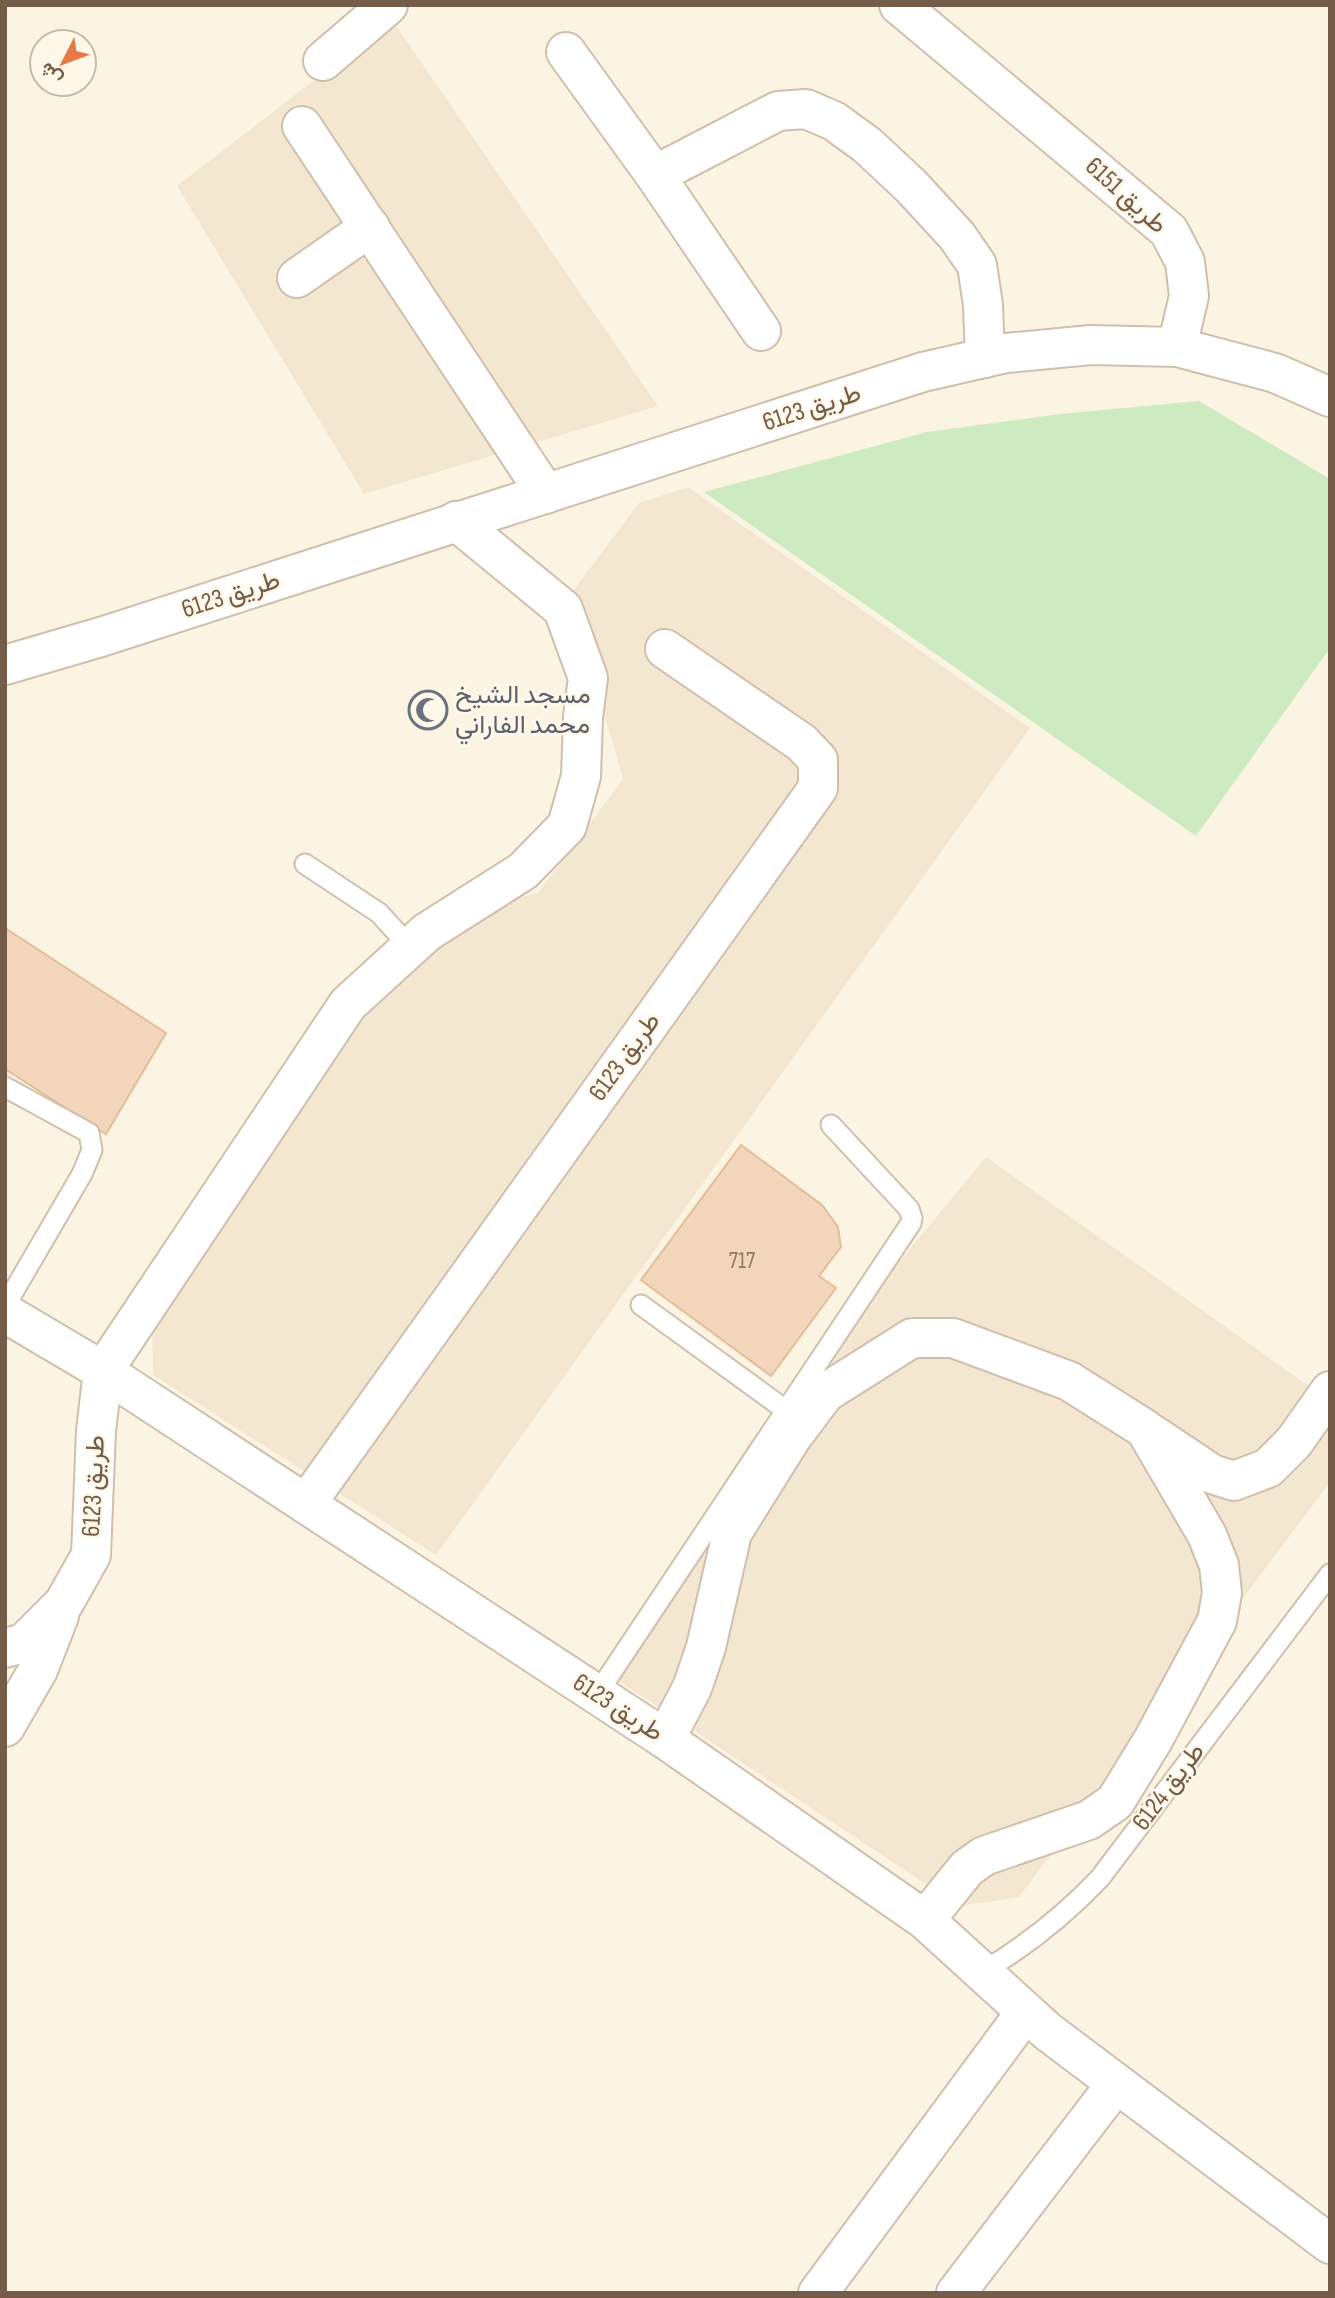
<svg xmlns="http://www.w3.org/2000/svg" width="1335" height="2298" font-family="'Sofia Sans Condensed',Vazirmatn,sans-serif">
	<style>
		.residential { fill: #f4e7d1 }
		.green { fill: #ceeac1 }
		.building { fill: #f2d5ba; stroke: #e4bd9a; stroke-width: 2 }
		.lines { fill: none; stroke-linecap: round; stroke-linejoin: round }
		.service-casing { stroke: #d0bfac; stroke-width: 23 }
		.minor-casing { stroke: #d0bfac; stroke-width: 42 }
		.service { stroke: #fff; stroke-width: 19 }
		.minor { stroke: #fff; stroke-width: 38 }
		.labels { text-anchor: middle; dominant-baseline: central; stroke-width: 5; stroke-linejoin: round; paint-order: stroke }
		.number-label { font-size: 23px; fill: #947a65 }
		.street-label { font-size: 26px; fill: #745c49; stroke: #fff8e9 }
		.worship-label { font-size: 26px; fill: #5b616d; stroke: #fff8e9; text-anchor: start }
	</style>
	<rect width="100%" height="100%" fill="#fcf4e3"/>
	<g class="residential">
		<path d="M392,20L658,406L364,494L177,186Z"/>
		<path d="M688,487L1030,728L436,1555L153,1375L152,1326L377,963L466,911L538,893L623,779L570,595L639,503Z"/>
		<path d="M986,1157L1330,1401V1482L1019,1897L959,1906L605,1672L748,1444Z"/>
	</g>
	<path class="green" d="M1199,401L1330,479V648L1196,836L704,492L927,432L1060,414Z"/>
	<g class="building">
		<path d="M5,928L166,1033L106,1134L5,1069Z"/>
		<path d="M741,1145L822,1205L838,1227L841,1247L819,1276L836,1288L771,1376L641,1280Z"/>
	</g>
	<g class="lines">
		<defs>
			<g id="service">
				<path d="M305,864L379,913L410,947"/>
				<path d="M5,1087L89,1133L92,1150L82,1174L5,1306"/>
				<path d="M641,1305L787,1411"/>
				<path d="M597,1694L911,1223L912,1218L909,1209L831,1125"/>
				<path d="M982,1972C1026,1946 1064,1916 1100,1878L1330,1574"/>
			</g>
			<g id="minor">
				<path d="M899,5L1169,231L1185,262L1189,296L1177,347"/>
				<path d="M566,52L655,175L761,331"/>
				<path d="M323,61L388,5"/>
				<path d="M302,126L546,494"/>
				<path d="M655,175L778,111L806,109L834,121L867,145L911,186L957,236L977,265L983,305L985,358"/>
				<path d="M297,278L370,227"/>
				<path d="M5,665L104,636L923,372L1006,353L1091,345L1177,347L1275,373L1330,397"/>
				<path d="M5,1313L103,1371L665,1739L925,1920L1047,2031L1330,2244"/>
				<path d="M1152,1434L1212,1474L1234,1481L1268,1468L1294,1442L1330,1391"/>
				<path d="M306,1504L818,788V760L802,743L665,649"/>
				<path d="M5,1648L24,1643L64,1603L91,1555L96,1431L103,1371L348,1004L427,932L523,871L567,826L581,776L583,717L588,678L563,609L456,521"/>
				<path d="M5,1727L38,1670L59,1616"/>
				<path d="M665,1739L692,1688L706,1647L732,1533L792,1437L825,1393L912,1338H953L1069,1381L1145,1429L1207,1535L1219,1565L1222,1593L1217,1621L1153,1740L1115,1802L1089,1820L984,1856L967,1868L925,1920"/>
				<path d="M818,2293L1025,2013"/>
				<path d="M956,2293L1116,2084"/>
			</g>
		</defs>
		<use href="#service" class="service-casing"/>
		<use href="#minor" class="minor-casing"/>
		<use href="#service" class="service"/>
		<use href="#minor" class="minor"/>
	</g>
	<defs>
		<symbol id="mosque-ring" viewBox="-11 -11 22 22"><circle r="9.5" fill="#fff8e9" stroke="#6b7280" stroke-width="1.5"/><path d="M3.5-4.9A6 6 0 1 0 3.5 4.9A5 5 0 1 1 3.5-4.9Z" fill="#6b7280"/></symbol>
	</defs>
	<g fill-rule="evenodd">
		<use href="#mosque-ring" x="406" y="688" width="44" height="44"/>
	</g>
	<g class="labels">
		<g class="number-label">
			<text x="742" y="1261">717</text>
		</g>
		<g class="street-label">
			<text transform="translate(1126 196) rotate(42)">طريق 6151</text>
			<text transform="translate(812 408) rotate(-18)">طريق 6123</text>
			<text transform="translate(231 595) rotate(-18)">طريق 6123</text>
			<text transform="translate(625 1057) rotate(-54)">طريق 6123</text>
			<text transform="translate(94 1486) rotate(-87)">طريق 6123</text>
			<text transform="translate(618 1708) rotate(33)">طريق 6123</text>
			<text transform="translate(1169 1787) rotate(-53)">طريق 6124</text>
		</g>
		<g class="worship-label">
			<text x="455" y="695">مسجد الشيخ<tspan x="455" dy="30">محمد الفاراني</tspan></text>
		</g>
	</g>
	<rect width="1335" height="2298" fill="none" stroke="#745c49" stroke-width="14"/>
	<g transform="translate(63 63) rotate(228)"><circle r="33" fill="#fff8e9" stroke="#c7baa9" stroke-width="2"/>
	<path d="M0-5L12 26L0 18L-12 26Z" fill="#e77947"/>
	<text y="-10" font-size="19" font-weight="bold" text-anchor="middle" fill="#745c49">ش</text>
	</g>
</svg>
